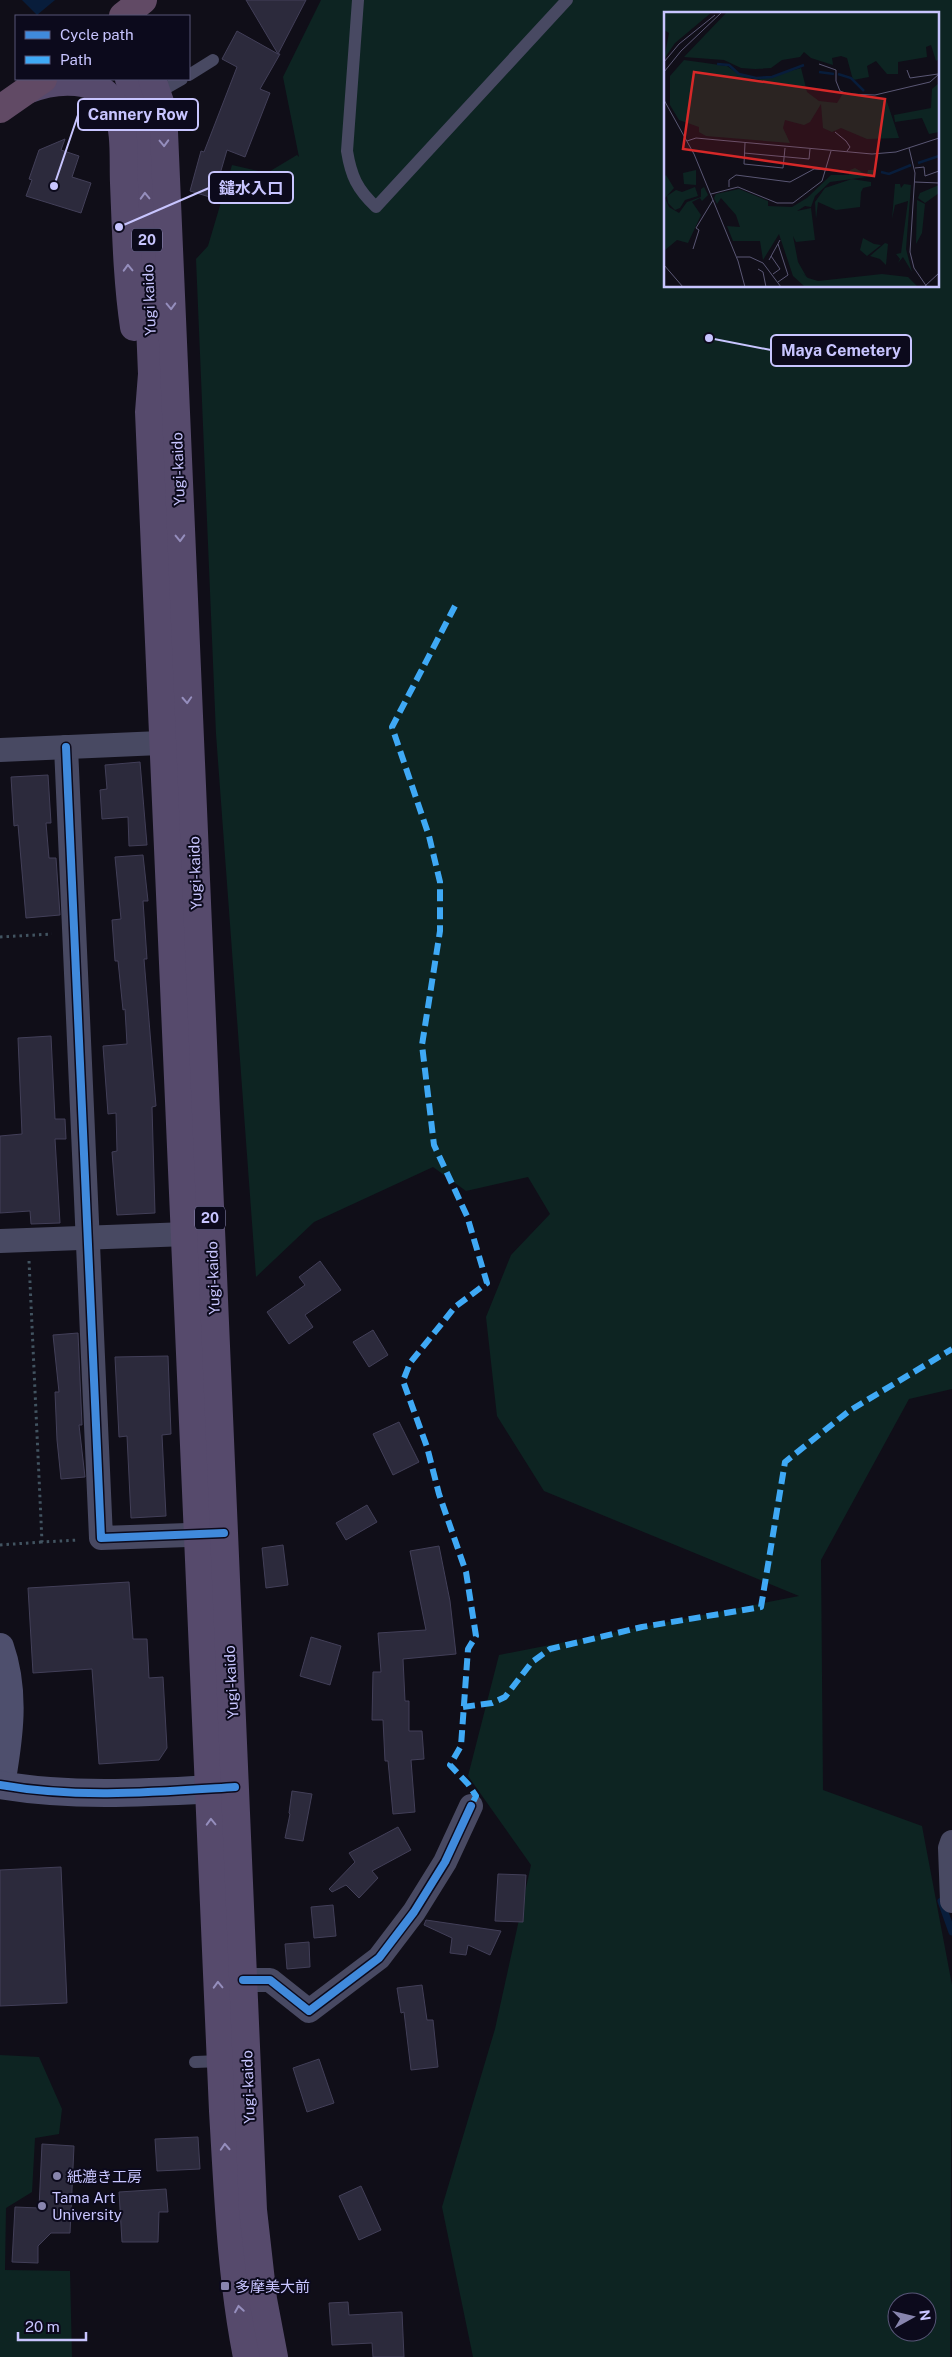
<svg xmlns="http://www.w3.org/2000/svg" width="952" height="2357" font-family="'Public Sans','Noto Sans JP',sans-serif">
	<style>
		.green { fill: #0d2422; fill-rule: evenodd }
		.water { fill: #081d3b }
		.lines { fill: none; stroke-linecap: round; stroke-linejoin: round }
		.stream { stroke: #081d3b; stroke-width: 7 }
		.building { fill: #2c2a3c; stroke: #423f58 }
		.path { stroke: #425461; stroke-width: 3; stroke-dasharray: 2.5 4; stroke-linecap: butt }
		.lane { stroke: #484962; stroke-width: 12 }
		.street { stroke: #484962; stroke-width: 24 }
		.secondary { stroke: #4e4f6d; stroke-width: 28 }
		.primary { stroke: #564a6c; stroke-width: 28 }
		.highway { stroke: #614a65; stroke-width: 28 }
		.quiet { stroke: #3fa9f5; stroke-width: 6; stroke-dasharray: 12 6; stroke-linecap: butt }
		.cycleway-casing { stroke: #0c0a1c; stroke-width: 11 }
		.cycleway { stroke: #408adc; stroke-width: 8 }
		.oneway { stroke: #958ebd }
		.poi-dot { fill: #8885ae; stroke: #0c0a1c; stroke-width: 2 }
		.labels { text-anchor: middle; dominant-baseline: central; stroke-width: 4; stroke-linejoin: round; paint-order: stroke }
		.shield { fill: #0c0a1c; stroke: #908dbb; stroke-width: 1 }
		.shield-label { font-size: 14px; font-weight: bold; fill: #c8c5ff }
		.street-label { font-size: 15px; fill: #c8c5ff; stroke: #0c0a1c }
		.poi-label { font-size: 15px; fill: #c8c5ff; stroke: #0c0a1c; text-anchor: start }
		.inset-river { fill: none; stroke: #081d3b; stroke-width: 2.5 }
		.inset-road { fill: none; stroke: #5a5774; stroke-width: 1 }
		.view { fill: #d62828; fill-opacity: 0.15; stroke: #d62828; stroke-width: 2.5 }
		.inset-edge { fill: none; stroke: #c8c5ff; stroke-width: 2.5 }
		.leader { fill: none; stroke: #c8c5ff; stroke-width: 2 }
		.callout-dot { fill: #c8c5ff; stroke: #0c0a1c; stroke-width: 2 }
		.callout { fill: #0c0a1c; stroke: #c8c5ff; stroke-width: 2 }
		.callout-label { font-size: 16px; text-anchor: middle; font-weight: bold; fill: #c8c5ff }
	</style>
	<rect width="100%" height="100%" fill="#100e18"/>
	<g class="green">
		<path d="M321,0H952V1389L909,1399L821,1560L823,1790L922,1826L952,1985L950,2357H473L442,2207L495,2029L531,1865L468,1776L499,1655L799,1596L544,1491L497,1416L486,1317L511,1255L550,1214L528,1177L466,1191L433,1167L314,1222L256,1277L216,734L196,259L208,246L232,165L267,173L297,155L299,157L283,77ZM666,14H938V286H666ZM897,2302H927V2332H897Z"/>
		<path d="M0,2055L39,2057L62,2109L59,2134L35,2138L32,2192L6,2208L5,2270L70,2271L72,2357H0Z"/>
	</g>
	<path class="water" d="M22,0H55L37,15Z"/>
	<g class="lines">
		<path class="stream" d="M941,1901L952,1932"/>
	</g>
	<g class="building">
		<path d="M246,0H306L278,54H280L260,89L270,93L245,157L227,150L213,198L190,191L201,151L204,152L237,67L222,59L237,31L278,54Z"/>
		<path d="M65,139L61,150L79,156L72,177L91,183L81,213L26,196L32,180L29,179L39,150Z"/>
		<path d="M140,762L147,845L129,846L128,817L102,819L100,790L107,789L105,765Z"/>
		<path d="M48,775L51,823H46L49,858H56L60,915L26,918L18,825L14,826L11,777Z"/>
		<path d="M143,855L148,901H143L147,959H144L156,1106L152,1107L155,1213L117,1215L112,1152L117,1151L116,1113L108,1114L103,1046L127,1044L125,1009L123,1010L118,961H115L112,920L121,919L115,857Z"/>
		<path d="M51,1036L55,1119H65L66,1139H55L60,1223L31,1224L30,1211L0,1213V1136L22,1134L18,1038Z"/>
		<path d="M320,1261L341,1290L305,1315L313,1327L289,1344L267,1312L305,1285L299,1277Z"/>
		<path d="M373,1330L388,1355L369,1367L353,1342Z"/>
		<path d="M78,1333L82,1425H79L85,1477L61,1479L57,1440L55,1392H59L53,1335Z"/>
		<path d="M168,1356L171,1434L162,1435L166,1516L131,1518L127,1436L119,1437L115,1357Z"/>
		<path d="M399,1422L419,1462L393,1475L373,1434Z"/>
		<path d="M367,1505L377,1522L346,1540L336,1523Z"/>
		<path d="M283,1545L288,1585L266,1588L262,1548Z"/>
		<path d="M439,1546L450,1601L456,1654L403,1659L405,1701H409V1731H422L424,1759L411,1760L415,1812L393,1814L388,1761H385L383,1720H372L373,1672H381L378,1633L426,1630L410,1551Z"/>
		<path d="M129,1582L133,1639H147L149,1678L163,1677L167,1748L159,1760L99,1764L92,1669L33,1673L28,1588Z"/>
		<path d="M311,1637L341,1646L330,1685L300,1676Z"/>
		<path d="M292,1791L312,1794L303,1841L285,1838L290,1814L289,1813Z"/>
		<path d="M398,1827L411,1850L372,1871L378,1878L359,1898L346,1885L332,1892L329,1889L355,1862L349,1853Z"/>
		<path d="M61,1867L67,2003L0,2006V1870Z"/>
		<path d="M498,1874L526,1875L523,1922L495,1921Z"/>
		<path d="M333,1905L336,1936L314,1938L311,1907Z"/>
		<path d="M426,1920L460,1925L501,1931L490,1955L468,1945L466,1955L450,1953L452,1938L424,1925Z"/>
		<path d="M309,1942L310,1967L287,1969L285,1944Z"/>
		<path d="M422,1985L427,2020H433L438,2067L411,2070L404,2012L401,2013L397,1988Z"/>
		<path d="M319,2059L334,2103L307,2112L293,2068Z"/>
		<path d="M198,2137L200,2169L157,2171L155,2139Z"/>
		<path d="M42,2144L74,2146L70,2233H51L38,2246V2263L12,2262L15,2207L39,2208Z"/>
		<path d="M361,2186L381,2230L359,2240L339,2196Z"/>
		<path d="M166,2189L168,2212H159L158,2242H122L119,2192Z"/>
		<path d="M348,2302L349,2315L402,2312L404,2357H373L372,2343L332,2345L329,2303Z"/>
	</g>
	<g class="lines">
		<g class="path">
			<path d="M0,937L52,934"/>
			<path d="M29,1261L42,1542L78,1540"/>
			<path d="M0,1545L42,1542"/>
		</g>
		<g class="lane">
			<path d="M358,0L347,151C351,176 357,189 376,207L567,0"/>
			<path d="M189,75L213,60"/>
			<path d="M154,95L182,79"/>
			<path d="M195,2062L221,2061"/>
		</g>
		<g class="street">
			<path d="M66,747L101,1538L217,1534"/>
			<path d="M0,750L183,742"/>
			<path d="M0,1241L187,1234"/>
			<path d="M952,1842L950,1848L952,1901"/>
			<path d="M243,1980H270L309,2011L379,1958L414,1912L445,1862L471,1806"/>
		</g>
		<g class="secondary">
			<path d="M0,1647C16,1692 9,1739 1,1785"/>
			<path d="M0,1785C77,1798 155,1792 233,1788"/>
		</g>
		<g class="primary">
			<path d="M129,79L138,101L142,126L152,374L149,412L223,2111C228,2194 231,2276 247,2357"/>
			<path d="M152,79L161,105L164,132L253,2210L263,2299L274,2357"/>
			<path d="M27,90C55,79 100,74 116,108C126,130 123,159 124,183C126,231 127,280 134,327"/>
		</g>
		<g class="highway">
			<path d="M123,16L143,0"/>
			<path d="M0,109L43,79"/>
		</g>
		<g class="quiet">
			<path d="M455,606L392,727L429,836L440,882V931L422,1045L434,1145L467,1216L487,1283L455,1307L410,1363L403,1381L427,1447L439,1494L466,1572L476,1636L468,1649L461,1746L450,1765L468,1784L476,1796L471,1806"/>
			<path d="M463,1707L492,1703L505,1697L532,1662L550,1649L642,1627L761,1607L785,1462L849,1411L952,1349"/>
		</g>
		<g class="cycleway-casing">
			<g id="cycleway">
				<path d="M66,747L101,1538L224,1533"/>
				<path d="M0,1785C78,1799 157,1792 235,1787"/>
				<path d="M243,1980H270L309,2011L379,1958L414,1912L445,1862L471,1806"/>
			</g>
		</g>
		<use href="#cycleway" class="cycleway"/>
	</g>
	<defs><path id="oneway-chevron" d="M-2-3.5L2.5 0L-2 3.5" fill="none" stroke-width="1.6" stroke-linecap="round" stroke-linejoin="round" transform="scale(1.25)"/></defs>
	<g class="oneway">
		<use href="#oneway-chevron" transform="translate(164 143) rotate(88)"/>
		<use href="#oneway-chevron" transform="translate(145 196) rotate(-92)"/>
		<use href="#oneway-chevron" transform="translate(128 268) rotate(-92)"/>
		<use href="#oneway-chevron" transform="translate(171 306) rotate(88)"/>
		<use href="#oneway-chevron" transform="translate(180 538) rotate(88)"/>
		<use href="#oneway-chevron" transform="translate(187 700) rotate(87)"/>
		<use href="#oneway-chevron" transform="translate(211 1822) rotate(-92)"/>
		<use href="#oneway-chevron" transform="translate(218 1985) rotate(-92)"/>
		<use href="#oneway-chevron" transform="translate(225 2147) rotate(-93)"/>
		<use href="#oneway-chevron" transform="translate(239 2309) rotate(-99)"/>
	</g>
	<g class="poi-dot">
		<circle cx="57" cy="2176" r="5"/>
		<circle cx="42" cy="2206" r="5"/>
		<rect x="220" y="2281" width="10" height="10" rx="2.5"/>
	</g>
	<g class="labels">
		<g class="shield">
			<rect x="132" y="228.5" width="30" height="23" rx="4"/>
			<rect x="195" y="1206.5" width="30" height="23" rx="4"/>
		</g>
		<g class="shield-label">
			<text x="147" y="240">20</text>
			<text x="210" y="1218">20</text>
		</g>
		<g class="street-label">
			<text transform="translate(149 300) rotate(-92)">Yugi kaido</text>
			<text transform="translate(178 469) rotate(-92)">Yugi-kaido</text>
			<text transform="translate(195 873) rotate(-92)">Yugi-kaido</text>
			<text transform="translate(213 1278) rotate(-92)">Yugi-kaido</text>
			<text transform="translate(231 1682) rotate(-93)">Yugi-kaido</text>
			<text transform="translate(248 2087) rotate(-92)">Yugi-kaido</text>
		</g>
		<g class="poi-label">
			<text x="67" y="2176">紙漉き工房</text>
			<text x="52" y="2197">Tama Art<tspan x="52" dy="17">University</tspan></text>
			<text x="235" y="2286">多摩美大前</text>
		</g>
	</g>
	<g transform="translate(664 12)">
		<rect width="275" height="275" fill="#100e18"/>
		<path d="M0,0H48L11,31L0,47L5,21L0,18ZM63,0H275V47L272,49L267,33L262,35L263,45L234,50V62H223L212,49L203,54L205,65L189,68L183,46L177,44L168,46L169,53L147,46L140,40L136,45L118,48L107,56L91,57L77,56L60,48L20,45ZM20,48L63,54L76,63L93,68L137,56L143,80L155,89L173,91L178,83H198L222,87L235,126L203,127L177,116L168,120L159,116L157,92L146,110L140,113L121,108L119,116L126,131L42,124L35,120V115L15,108L6,93V64ZM275,71V120L265,122L258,106L231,110L230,103L267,96L268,77ZM191,156L203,163L204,158H212L210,164L166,170L151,184L147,195L141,194L133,199L147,196L151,228L132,230L129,224L134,250L142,264L138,261L144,266L154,269L218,262L244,265L254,275L140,274L129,264L115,222L99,248L96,229H69L63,214L76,215L72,203L57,186L53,192L50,186L52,182L75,177L104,189V194L128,195L143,186L167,163H185L186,158ZM32,158V173L20,172L19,161ZM2,163L10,176L1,186L5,195L15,201L23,190L37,185V177L40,175L44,183L38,189L36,186L28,190L37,203L24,231L13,228L1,238V245L0,165ZM188,167L207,170V174L199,176L197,180L196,195L172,198L154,190L152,207L151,190L161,176ZM231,172H236L237,176L240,172L247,173L242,237L248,260L239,245L234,251L236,247L232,242L237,241L244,189L231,193L228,207ZM275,173V181L261,191L254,186L256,181ZM31,175L34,184L21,188L16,196L11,198L4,191L3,184L12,178L18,180ZM253,188L261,192L258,221L252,232ZM199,226L210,232L217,233L203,244L196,238ZM221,231L224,232L222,253L216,247L206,244Z" fill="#0d2422"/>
		<path class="inset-river" d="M53,52L65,53L75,62L92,66L108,65L140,53M155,60L170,62M174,62L187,66L200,79M254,151L275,144M217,160L225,162L247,153"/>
		<path class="inset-road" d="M0,50L15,32L51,3M155,52L172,58V69L176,79L184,82L211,83L266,70L275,62M243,58L246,66L274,62M0,60L17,39L58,0M0,88L30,142L74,249L81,275M171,120L182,129L186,135L183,139M23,129L32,126L208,142L232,140L275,126M81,131L80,152L119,156L121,136M245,136L251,161L246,240L250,256L263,275M80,141L145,147L146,137M251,156L260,155L261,164L275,159M251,170L275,171M65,175V168L72,163L126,170L150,157L164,158M47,182L74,175L113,191H129L158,169L167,139M114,232L124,263L114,270M29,237L35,218L32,216L49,188M107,244L116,257L109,262M73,245H86L99,251L117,275M105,248L116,228M0,253L19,275M94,257L99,260L102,275M261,274L275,261"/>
		<path class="view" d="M30,60L221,87L210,164L19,137Z"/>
		<rect width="275" height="275" class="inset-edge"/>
	</g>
	<path class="leader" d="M54 186L78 115M119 227L209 188M709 338L771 350"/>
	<g class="callout-dot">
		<circle cx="54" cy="186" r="5"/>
		<circle cx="119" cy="227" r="5"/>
		<circle cx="709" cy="338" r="5"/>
	</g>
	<g class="callout">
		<rect x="78" y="99" width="120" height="31" rx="5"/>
		<rect x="209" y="172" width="84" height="31" rx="5"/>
		<rect x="771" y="335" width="140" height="31" rx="5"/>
	</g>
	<g class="callout-label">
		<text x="138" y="120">Cannery Row</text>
		<text x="251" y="194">鑓水入口</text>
		<text x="841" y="356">Maya Cemetery</text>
	</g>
	<rect x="15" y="15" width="175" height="65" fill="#0c0a1c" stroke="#575577"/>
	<rect x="25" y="31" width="25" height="8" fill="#408adc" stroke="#575577"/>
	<text x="60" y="40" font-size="15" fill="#c8c5ff">Cycle path</text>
	<rect x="25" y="56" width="25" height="8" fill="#3fa9f5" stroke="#575577"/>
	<text x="60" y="65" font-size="15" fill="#c8c5ff">Path</text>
	<g transform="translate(912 2317) rotate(82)"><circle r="24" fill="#0c0a1c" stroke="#575577"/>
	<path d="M0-4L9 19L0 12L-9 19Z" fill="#8885ae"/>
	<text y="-8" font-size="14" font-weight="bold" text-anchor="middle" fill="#c8c5ff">N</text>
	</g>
	<path d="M18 2332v8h68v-8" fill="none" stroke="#c8c5ff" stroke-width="2.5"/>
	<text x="25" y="2332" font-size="15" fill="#c8c5ff" stroke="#0c0a1c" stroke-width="4" paint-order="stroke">20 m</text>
</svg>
